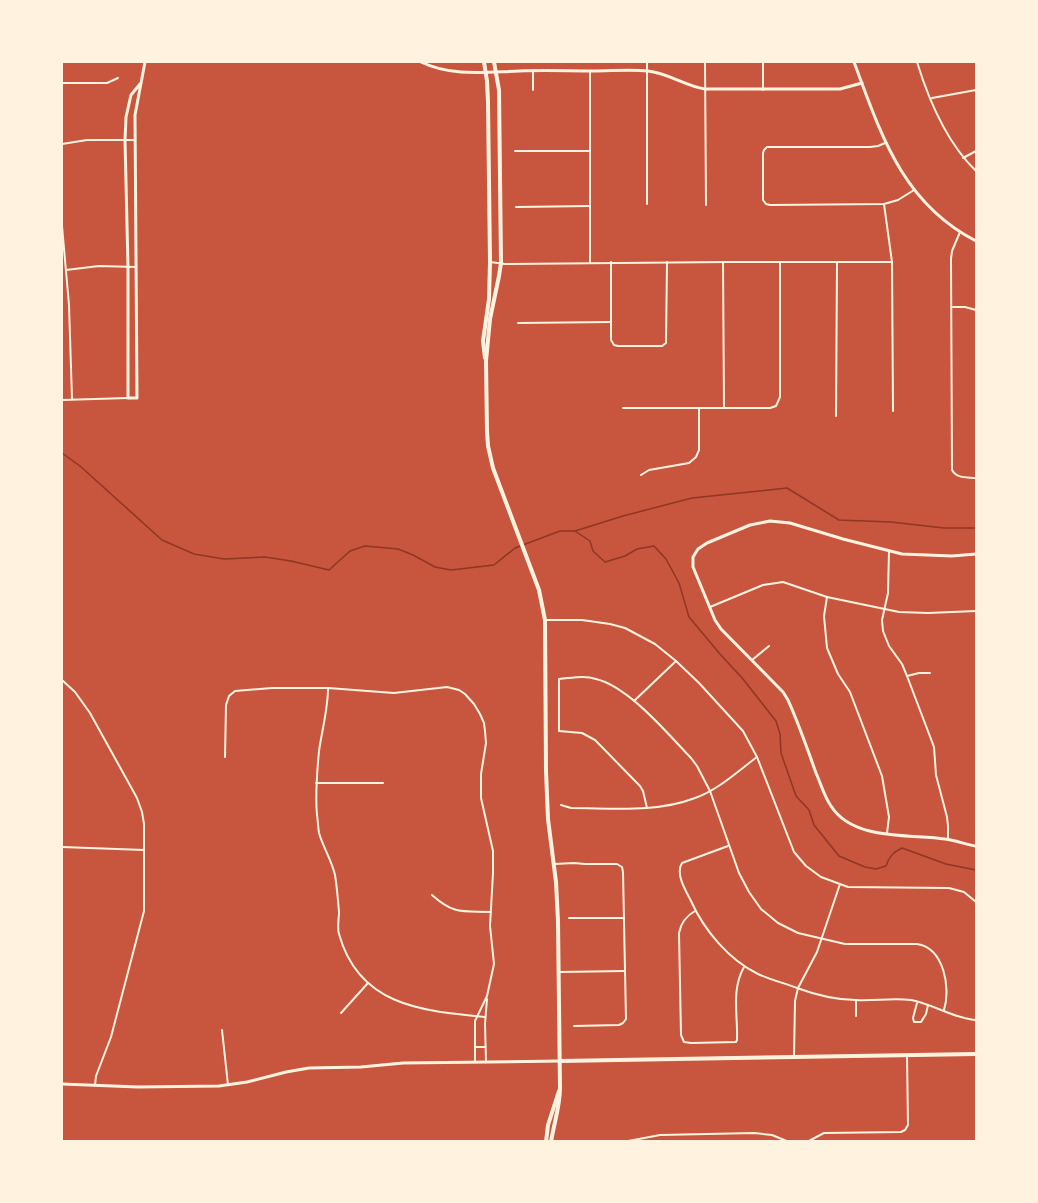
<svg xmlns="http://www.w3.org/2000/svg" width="1038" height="1203" font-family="'Fira Sans',sans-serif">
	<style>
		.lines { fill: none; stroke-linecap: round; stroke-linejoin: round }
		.stream { stroke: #8f3625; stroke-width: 1.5 }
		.minor { stroke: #fff3e0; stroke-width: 2 }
		.tertiary { stroke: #fff3e0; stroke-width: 3 }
		.secondary { stroke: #fff3e0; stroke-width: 4 }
	</style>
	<rect width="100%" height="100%" fill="#c8553d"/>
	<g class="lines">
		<g class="stream">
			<path d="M62,453L80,466L162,540L194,554L224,559L265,557L291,561L329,570L350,551L365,546L398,549L413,555L435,567L451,570L494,565L515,548L560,531H575L623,516L692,498L787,488L839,520L891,522L944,528H976"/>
			<path d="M575,531L590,541L593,551L605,562L625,556L637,549L654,546L666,559L679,583L689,617L720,654L743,679L776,721L780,734L781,753L796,796L809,810L814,825L839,856L865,867L876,869L886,866C889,857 893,852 902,848L946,864L976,870"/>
		</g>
		<g class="minor">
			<path d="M647,62V204"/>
			<path d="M705,62L706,205"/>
			<path d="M763,62V90"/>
			<path d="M917,62C929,101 946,142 976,171"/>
			<path d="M533,71V90"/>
			<path d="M590,71V263"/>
			<path d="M62,83H107L118,78"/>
			<path d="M932,98L976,90"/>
			<path d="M885,143L878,146L870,147H767L764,150L763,153V200L766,204L770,205L884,204L898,200L914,190"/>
			<path d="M62,144L87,140H134"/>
			<path d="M515,151H590"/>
			<path d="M963,158L976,151"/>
			<path d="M884,204L892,262L893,411"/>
			<path d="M516,207L590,206"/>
			<path d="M62,226L69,305L72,399"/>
			<path d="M960,232L952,251L951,259L952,470C957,479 968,477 976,478"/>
			<path d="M490,262L505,264L728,262H892"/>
			<path d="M611,262V340L614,345L618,346H662L666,343L667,262"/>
			<path d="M723,262L724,408"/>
			<path d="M66,270L99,266L136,267"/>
			<path d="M953,307H965L976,310"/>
			<path d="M518,323L611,322"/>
			<path d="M62,400L128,398"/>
			<path d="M623,408H770L776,406L780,397V262"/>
			<path d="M836,416L837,262"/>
			<path d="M641,475L649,470L689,463L696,457L699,450V408"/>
			<path d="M889,551L888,593L882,620L883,631L889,646L902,664L907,676L934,747L936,775L947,817L948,826V839"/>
			<path d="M827,597L824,616L827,648L838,674L850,692L882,776L889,817L887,833"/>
			<path d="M710,607L763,585L783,582L827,597L899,612L928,613L976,611"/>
			<path d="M545,620H582L610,624L625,628L655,644L676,661L699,683L743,731L757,757L794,852L806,866L821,877L848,887L949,888L964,892L976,902"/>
			<path d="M752,660L769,646"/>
			<path d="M907,676L919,673H930"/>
			<path d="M62,680L75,692L90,713L137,798L142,812L144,824V911L111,1037L96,1076L95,1085"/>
			<path d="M328,688C328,709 322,730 319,751C317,772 315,794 317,815C318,821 318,827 319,833C323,847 332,861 335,875C337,887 338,900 339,912C339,919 337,927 339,934C359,1006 422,1011 485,1017"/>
			<path d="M634,701L676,661"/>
			<path d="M225,757L226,705L229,696L235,691L272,688H328L394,693L447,687L459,690L465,694L474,704L480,714L484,723L485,731L486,743L481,774V798L493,851V873L490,926L494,964L487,996L475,1021V1061"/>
			<path d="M316,783H383"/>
			<path d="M561,805L571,808C612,808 656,813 695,798C718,790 738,771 757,757"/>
			<path d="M647,808L643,791L640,786L595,740L582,733L559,731V679C572,678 584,675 596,679C629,687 667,733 691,758L697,766L710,791L739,873L749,892L761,909L778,923L798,933L845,944H917C944,948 951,988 944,1010"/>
			<path d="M728,846L682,863C675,874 686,891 691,901C704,930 729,960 758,974C771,980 784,983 797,988C816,995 836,1000 856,1000C874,1001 892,998 911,1000C933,1004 955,1019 976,1020"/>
			<path d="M62,847L144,850"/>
			<path d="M554,864L574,863L585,864H617L622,867L623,872L626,1019L623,1023L619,1025L574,1026"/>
			<path d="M432,895C454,915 463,911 491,912"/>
			<path d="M695,911C686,916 681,923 679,933L681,1035L684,1042L691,1043L736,1042L737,1040C738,1015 731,990 744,967"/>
			<path d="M569,918H624"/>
			<path d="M559,972L625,971"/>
			<path d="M917,1003L913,1018L914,1022H921L926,1014L928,1005"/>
			<path d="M341,1013L368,983"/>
			<path d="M856,1016V1000"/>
			<path d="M222,1030L228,1085"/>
			<path d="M475,1047H485"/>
			<path d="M794,1056L795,1001L798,988L817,952L840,884"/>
			<path d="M486,1061L485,1024L487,999"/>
			<path d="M62,1084V1142"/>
			<path d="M623,1142L660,1135L754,1133L772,1135L789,1142"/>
			<path d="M807,1142L824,1133L901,1132L905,1130L908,1125L907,1055"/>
		</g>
		<g class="tertiary">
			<path d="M421,62C452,77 486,72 520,71C544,70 569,71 593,71C611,71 630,69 648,71C668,73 685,86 705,89H840L862,83"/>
			<path d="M854,62C881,134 902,203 976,241"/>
			<path d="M140,84L131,95L126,117L125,140L128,267V398H137L135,115L145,62"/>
			<path d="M976,554L952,556L902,554L843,539L790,523L770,521L750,525L707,543L698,549L693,557V567L715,620L721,629L783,692L788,700C799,724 807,748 816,773C821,784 824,796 831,806C853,841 910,834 945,839C956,840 966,845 976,846"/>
			<path d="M62,1084L138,1087L219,1086L247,1082L286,1072L309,1068L361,1067L403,1063L560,1061"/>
		</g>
		<g class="secondary">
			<path d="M484,62L487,81L488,102L490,262L489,299L483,341L485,358"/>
			<path d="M494,62L499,90L501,263L499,276L490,319L486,361L487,431L488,446L493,468L539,590L545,620L546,771L548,819L556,882L558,921L560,1088C560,1106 554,1123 551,1142"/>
			<path d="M560,1061L976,1054"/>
			<path d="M546,1142L548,1125L559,1091"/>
		</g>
	</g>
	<rect width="1038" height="1203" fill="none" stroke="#fff3e0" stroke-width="126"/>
</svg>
